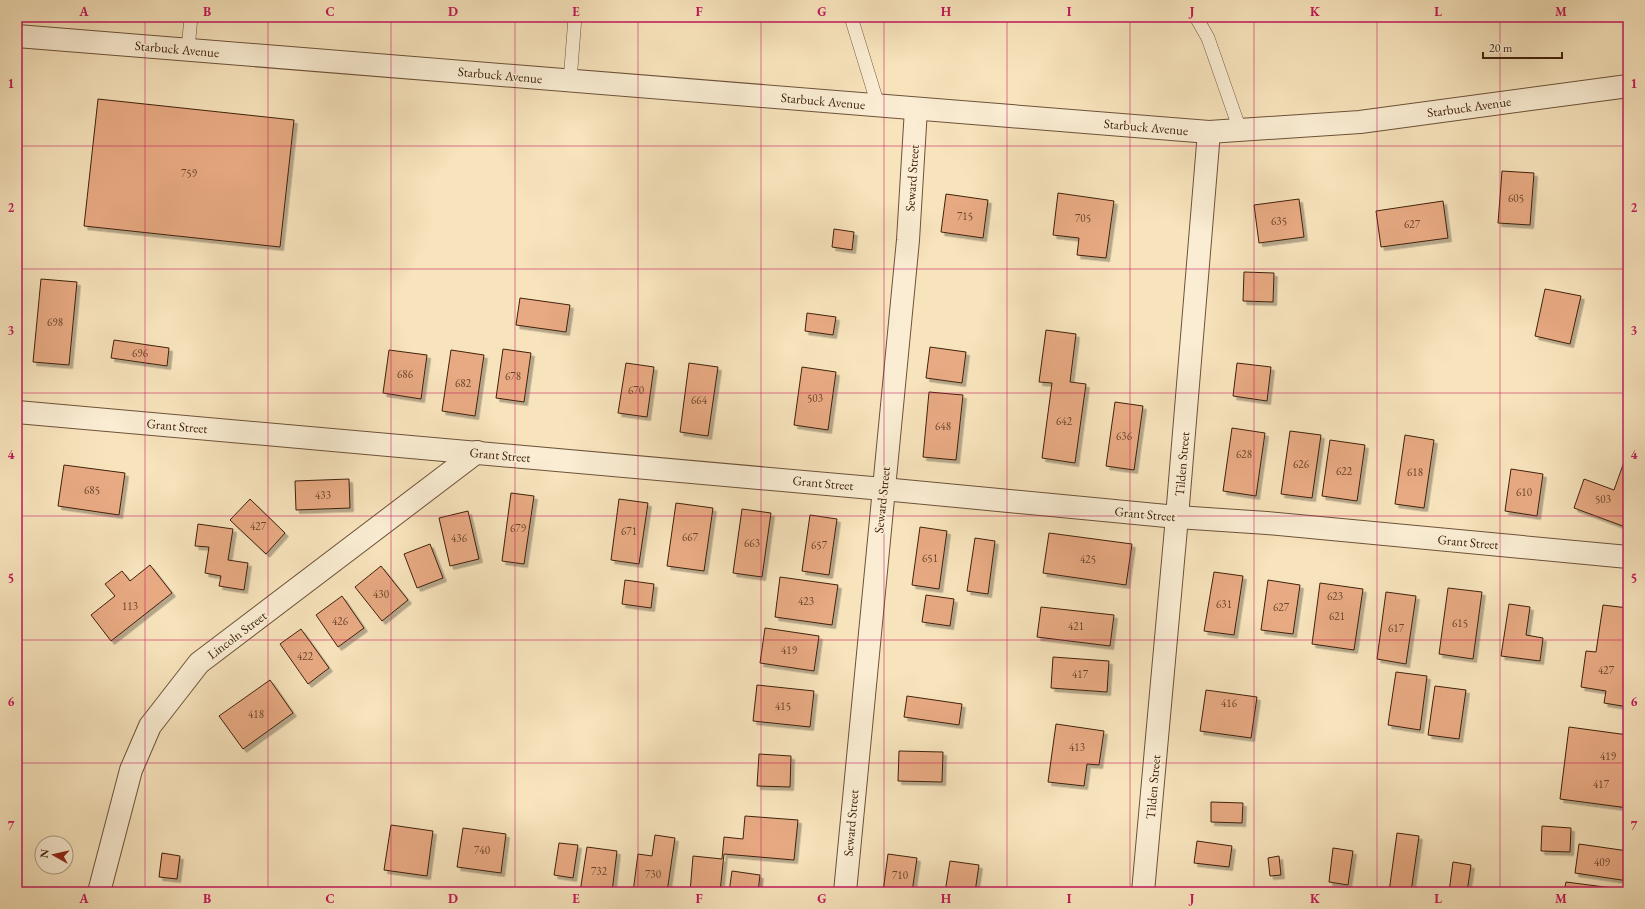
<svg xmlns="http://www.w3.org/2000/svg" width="1645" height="909" font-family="'EB Garamond',serif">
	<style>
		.building { fill: #e8aa83; stroke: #3f210c; filter: url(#shadow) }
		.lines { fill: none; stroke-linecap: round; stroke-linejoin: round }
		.service-casing { stroke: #6d5238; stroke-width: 14 }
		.minor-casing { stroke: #6d5238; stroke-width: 24 }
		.tertiary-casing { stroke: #6d5238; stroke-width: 24 }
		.service { stroke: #faedd3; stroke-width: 13 }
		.minor { stroke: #faedd3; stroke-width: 22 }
		.tertiary { stroke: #faedd3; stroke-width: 22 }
		.grid { fill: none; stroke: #c2185b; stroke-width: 1; stroke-opacity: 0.55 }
		.labels { text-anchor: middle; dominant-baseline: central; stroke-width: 3; stroke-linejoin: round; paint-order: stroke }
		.number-label { font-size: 11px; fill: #69432a }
		.street-label { font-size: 13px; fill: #3f210c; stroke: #faedd3 }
		.neatline { fill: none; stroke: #c2185b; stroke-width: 1.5 }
		.grid-label { font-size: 13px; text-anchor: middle; font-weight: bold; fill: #c2185b }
	</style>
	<defs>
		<filter id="shadow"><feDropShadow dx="3.5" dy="3.5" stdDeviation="0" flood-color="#0004"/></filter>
	</defs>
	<rect width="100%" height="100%" fill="#f7e3bc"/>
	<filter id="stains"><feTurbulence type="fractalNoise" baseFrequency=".005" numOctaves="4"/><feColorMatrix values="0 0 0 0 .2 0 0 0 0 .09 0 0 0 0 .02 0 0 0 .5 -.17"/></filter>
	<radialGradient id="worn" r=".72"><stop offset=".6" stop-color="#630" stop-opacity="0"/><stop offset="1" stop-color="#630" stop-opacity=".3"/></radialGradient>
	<g class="building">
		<path d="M98,99L294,120L280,247L84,226Z"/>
		<path d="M1502,171L1534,173L1530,225L1498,223Z"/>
		<path d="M1058,193L1114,201L1106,258L1077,255L1079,238L1053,235Z"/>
		<path d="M946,194L988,200L983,238L941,232Z"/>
		<path d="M1299,199L1304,237L1259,243L1254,205Z"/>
		<path d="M1443,201L1448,238L1381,247L1376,211Z"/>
		<path d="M834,229L854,232L852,250L832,247Z"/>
		<path d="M1244,272L1274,273L1273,302L1243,301Z"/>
		<path d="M41,279L77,282L69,365L33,362Z"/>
		<path d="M1545,289L1581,296L1570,344L1535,336Z"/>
		<path d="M520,298L570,305L566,332L516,325Z"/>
		<path d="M807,313L836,317L833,335L805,331Z"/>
		<path d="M1046,330L1076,334L1070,382L1086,384L1075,463L1042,458L1052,383L1039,382Z"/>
		<path d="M114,340L169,348L167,366L111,358Z"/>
		<path d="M930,347L966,352L962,383L926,378Z"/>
		<path d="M503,349L531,353L524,402L496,398Z"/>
		<path d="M389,350L427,355L421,399L383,393Z"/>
		<path d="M451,350L484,355L475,416L442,411Z"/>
		<path d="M626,363L654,367L647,417L618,413Z"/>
		<path d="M689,363L718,367L708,436L680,432Z"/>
		<path d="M1237,363L1271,367L1267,401L1233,396Z"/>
		<path d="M802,367L836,372L828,430L794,425Z"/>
		<path d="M929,392L963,395L956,460L923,457Z"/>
		<path d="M1115,402L1143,406L1134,470L1106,466Z"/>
		<path d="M1232,428L1265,433L1256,496L1223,491Z"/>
		<path d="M1290,431L1321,435L1312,498L1281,494Z"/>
		<path d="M1405,435L1434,440L1424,508L1395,504Z"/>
		<path d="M1330,440L1365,445L1357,501L1322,496Z"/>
		<path d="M1624,462L1628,463V528L1574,508L1584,479L1614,490Z"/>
		<path d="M64,465L125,473L119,515L58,506Z"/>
		<path d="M1511,469L1543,474L1537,516L1505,511Z"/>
		<path d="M349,479L350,508L296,510L295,481Z"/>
		<path d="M511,493L534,496L524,564L502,561Z"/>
		<path d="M250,499L285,533L266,554L230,520Z"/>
		<path d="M619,499L648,503L639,564L611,560Z"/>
		<path d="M676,503L713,508L704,571L667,566Z"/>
		<path d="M742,509L771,513L762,577L733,573Z"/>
		<path d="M468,511L479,559L450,566L439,518Z"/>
		<path d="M810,515L837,519L829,575L802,571Z"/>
		<path d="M198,524L233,529L228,560L248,563L244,590L219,586L221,576L205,573L209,547L195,546Z"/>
		<path d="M920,527L947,531L939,589L912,585Z"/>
		<path d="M1049,533L1132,544L1126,585L1043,573Z"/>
		<path d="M975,538L995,541L988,594L967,591Z"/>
		<path d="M430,544L443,578L417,588L404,554Z"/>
		<path d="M150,565L172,593L111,641L91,615L115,596L105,584L122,571L130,581Z"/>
		<path d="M381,566L408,600L382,621L355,587Z"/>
		<path d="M1214,572L1243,576L1234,635L1204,631Z"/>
		<path d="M780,577L838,585L832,625L775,617Z"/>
		<path d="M625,580L654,584L651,608L622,604Z"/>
		<path d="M1268,580L1300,585L1293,634L1261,630Z"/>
		<path d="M1320,583L1363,589L1354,650L1312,644Z"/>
		<path d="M1448,588L1482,592L1473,659L1439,654Z"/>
		<path d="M1386,592L1416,596L1406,664L1377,659Z"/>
		<path d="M926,595L954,599L950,626L922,622Z"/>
		<path d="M342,596L364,628L338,647L316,615Z"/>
		<path d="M1509,604L1530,607L1526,635L1543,638L1540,661L1501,656Z"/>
		<path d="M1603,605L1628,608V707L1604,703L1606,691L1581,687L1586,651L1596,652Z"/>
		<path d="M1041,607L1114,615L1110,646L1037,637Z"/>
		<path d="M765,628L819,636L814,671L760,663Z"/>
		<path d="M301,629L329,668L308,684L280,644Z"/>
		<path d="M1053,657L1109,661L1107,692L1051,688Z"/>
		<path d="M1396,672L1427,676L1420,730L1388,725Z"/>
		<path d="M270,680L293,713L243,749L219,716Z"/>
		<path d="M757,685L814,691L810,727L753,721Z"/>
		<path d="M1435,686L1466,690L1459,739L1428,735Z"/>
		<path d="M1206,690L1257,697L1251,738L1200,731Z"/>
		<path d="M907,696L962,704L959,725L904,717Z"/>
		<path d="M1056,724L1104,731L1099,765L1087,764L1084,786L1048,782Z"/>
		<path d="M1569,727L1628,735V808L1560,799Z"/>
		<path d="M899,751L943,752L942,782L898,781Z"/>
		<path d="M759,754L791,756L790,787L757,786Z"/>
		<path d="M1211,802L1243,803L1242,823L1211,822Z"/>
		<path d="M745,816L798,820L794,860L724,854L720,892H690L693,856L722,859L724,837L743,839Z"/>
		<path d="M391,825L433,831L427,876L384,870Z"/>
		<path d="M1542,826L1571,828L1570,852L1541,851Z"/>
		<path d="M463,828L506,834L501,873L457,867Z"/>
		<path d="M1397,833L1419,836L1411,892H1389Z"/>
		<path d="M655,835L675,838L667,892H633L638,854L652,856Z"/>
		<path d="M1197,841L1232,846L1229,867L1194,863Z"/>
		<path d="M559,843L578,845L573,878L554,875Z"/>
		<path d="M1579,844L1628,851V881L1575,873Z"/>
		<path d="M587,847L617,851L612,892H580Z"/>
		<path d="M1333,848L1353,851L1348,885L1329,882Z"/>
		<path d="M162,853L180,856L177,879L159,877Z"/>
		<path d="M888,854L917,858L912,892H883Z"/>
		<path d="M1279,856L1281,875L1270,876L1268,858Z"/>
		<path d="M950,861L979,865L975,892H945Z"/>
		<path d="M1453,862L1471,865L1467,892H1449Z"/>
		<path d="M732,871L760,875L758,892H729Z"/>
		<path d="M1566,882L1628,890V892H1564Z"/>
	</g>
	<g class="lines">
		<g class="service-casing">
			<g id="service">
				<path d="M851,17L878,105"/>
				<path d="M1196,17L1208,38L1240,130"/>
				<path d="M188,49L191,17"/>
				<path d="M570,81L575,17"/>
			</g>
		</g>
		<g class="minor-casing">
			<g id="minor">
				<path d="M17,412L883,489L1177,517L1267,523L1628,557"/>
				<path d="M99,892L131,770L150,726L199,663L477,452"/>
				<path d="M845,892L908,240L916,109"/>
				<path d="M1143,892L1177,517L1209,132"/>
			</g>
		</g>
		<g class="tertiary-casing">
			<path id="tertiary" d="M17,36L1209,132L1360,122L1628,86"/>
		</g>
		<use href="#service" class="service"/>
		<use href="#minor" class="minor"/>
		<use href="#tertiary" class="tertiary"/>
	</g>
	<path class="grid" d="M145,17V892M268,17V892M391,17V892M515,17V892M638,17V892M761,17V892M884,17V892M1007,17V892M1130,17V892M1254,17V892M1377,17V892M1500,17V892M17,146H1628M17,269H1628M17,393H1628M17,516H1628M17,640H1628M17,763H1628"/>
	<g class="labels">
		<g class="number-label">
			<text x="189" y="173">759</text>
			<text x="1516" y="198">605</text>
			<text x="965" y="216">715</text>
			<text x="1083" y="218">705</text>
			<text x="1279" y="221">635</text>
			<text x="1412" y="224">627</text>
			<text x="55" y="322">698</text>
			<text x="140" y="353">696</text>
			<text x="405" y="374">686</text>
			<text x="513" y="376">678</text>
			<text x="463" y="383">682</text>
			<text x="636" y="390">670</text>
			<text x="815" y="398">503</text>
			<text x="699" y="400">664</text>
			<text x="1064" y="421">642</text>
			<text x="943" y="426">648</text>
			<text x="1124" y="436">636</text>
			<text x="1244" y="454">628</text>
			<text x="1301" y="464">626</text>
			<text x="1344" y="471">622</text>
			<text x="1415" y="472">618</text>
			<text x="92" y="490">685</text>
			<text x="1524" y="492">610</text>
			<text x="323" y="495">433</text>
			<text x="1603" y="499">503</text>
			<text x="258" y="526">427</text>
			<text x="518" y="528">679</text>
			<text x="629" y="531">671</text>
			<text x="690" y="537">667</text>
			<text x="459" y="538">436</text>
			<text x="752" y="543">663</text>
			<text x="819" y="545">657</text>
			<text x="930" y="558">651</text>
			<text x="1088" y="559">425</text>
			<text x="381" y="594">430</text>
			<text x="1335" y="596">623</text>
			<text x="806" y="601">423</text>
			<text x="1224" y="604">631</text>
			<text x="130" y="606">113</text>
			<text x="1281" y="607">627</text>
			<text x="1337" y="616">621</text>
			<text x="340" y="621">426</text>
			<text x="1460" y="623">615</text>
			<text x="1076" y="626">421</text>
			<text x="1396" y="628">617</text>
			<text x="789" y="650">419</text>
			<text x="305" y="656">422</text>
			<text x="1606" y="670">427</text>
			<text x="1080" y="674">417</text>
			<text x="1229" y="703">416</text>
			<text x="783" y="706">415</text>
			<text x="256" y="714">418</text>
			<text x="1077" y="747">413</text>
			<text x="1608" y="756">419</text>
			<text x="1601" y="784">417</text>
			<text x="482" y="850">740</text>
			<text x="1602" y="862">409</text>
			<text x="599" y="871">732</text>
			<text x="653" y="874">730</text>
			<text x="900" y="875">710</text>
		</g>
		<g class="street-label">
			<text transform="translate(177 49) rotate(5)">Starbuck Avenue</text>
			<text transform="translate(500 75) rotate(5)">Starbuck Avenue</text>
			<text transform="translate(823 101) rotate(5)">Starbuck Avenue</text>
			<text transform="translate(1469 107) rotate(-8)">Starbuck Avenue</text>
			<text transform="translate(1146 127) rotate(5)">Starbuck Avenue</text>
			<text transform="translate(912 178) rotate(-86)">Seward Street</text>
			<text transform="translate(177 426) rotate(5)">Grant Street</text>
			<text transform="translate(500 455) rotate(5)">Grant Street</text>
			<text transform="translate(1182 464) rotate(-85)">Tilden Street</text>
			<text transform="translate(823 483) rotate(5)">Grant Street</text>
			<text transform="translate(882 500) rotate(-84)">Seward Street</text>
			<text transform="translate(1145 514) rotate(5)">Grant Street</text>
			<text transform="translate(1468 542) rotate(5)">Grant Street</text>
			<text transform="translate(237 635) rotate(-37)">Lincoln Street</text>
			<text transform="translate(1153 787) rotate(-85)">Tilden Street</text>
			<text transform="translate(851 823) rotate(-85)">Seward Street</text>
		</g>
	</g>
	<rect width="1645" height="909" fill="none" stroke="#f7e3bc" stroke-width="44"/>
	<g transform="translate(54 855) rotate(278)"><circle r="19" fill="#faedd3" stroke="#af9b83"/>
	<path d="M0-3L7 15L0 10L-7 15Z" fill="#8f2418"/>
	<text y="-6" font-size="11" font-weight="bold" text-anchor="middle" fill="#3f210c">N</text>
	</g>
	<path d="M1483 52v6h79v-6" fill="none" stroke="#3f210c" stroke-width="2"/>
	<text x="1489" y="52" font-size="12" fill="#3f210c" stroke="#faedd3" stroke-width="3" paint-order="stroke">20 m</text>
	<rect x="22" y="22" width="1601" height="865" class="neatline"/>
	<g class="grid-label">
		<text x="84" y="16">A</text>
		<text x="207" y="16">B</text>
		<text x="330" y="16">C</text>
		<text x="453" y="16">D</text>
		<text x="576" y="16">E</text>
		<text x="699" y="16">F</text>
		<text x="822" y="16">G</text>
		<text x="946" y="16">H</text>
		<text x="1069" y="16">I</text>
		<text x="1192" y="16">J</text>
		<text x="1315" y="16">K</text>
		<text x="1438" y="16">L</text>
		<text x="1561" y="16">M</text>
		<text x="11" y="88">1</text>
		<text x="1634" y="88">1</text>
		<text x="11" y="212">2</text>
		<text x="1634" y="212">2</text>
		<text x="11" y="335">3</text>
		<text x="1634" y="335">3</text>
		<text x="11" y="459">4</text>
		<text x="1634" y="459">4</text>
		<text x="11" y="583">5</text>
		<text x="1634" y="583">5</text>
		<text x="11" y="706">6</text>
		<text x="1634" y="706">6</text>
		<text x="11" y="830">7</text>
		<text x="1634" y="830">7</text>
		<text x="84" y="903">A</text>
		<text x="207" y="903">B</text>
		<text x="330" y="903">C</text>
		<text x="453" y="903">D</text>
		<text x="576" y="903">E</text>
		<text x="699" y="903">F</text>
		<text x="822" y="903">G</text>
		<text x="946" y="903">H</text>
		<text x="1069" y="903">I</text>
		<text x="1192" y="903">J</text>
		<text x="1315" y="903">K</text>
		<text x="1438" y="903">L</text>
		<text x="1561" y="903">M</text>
	</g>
	<rect width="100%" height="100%" filter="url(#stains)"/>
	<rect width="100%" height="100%" fill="url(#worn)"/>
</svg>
